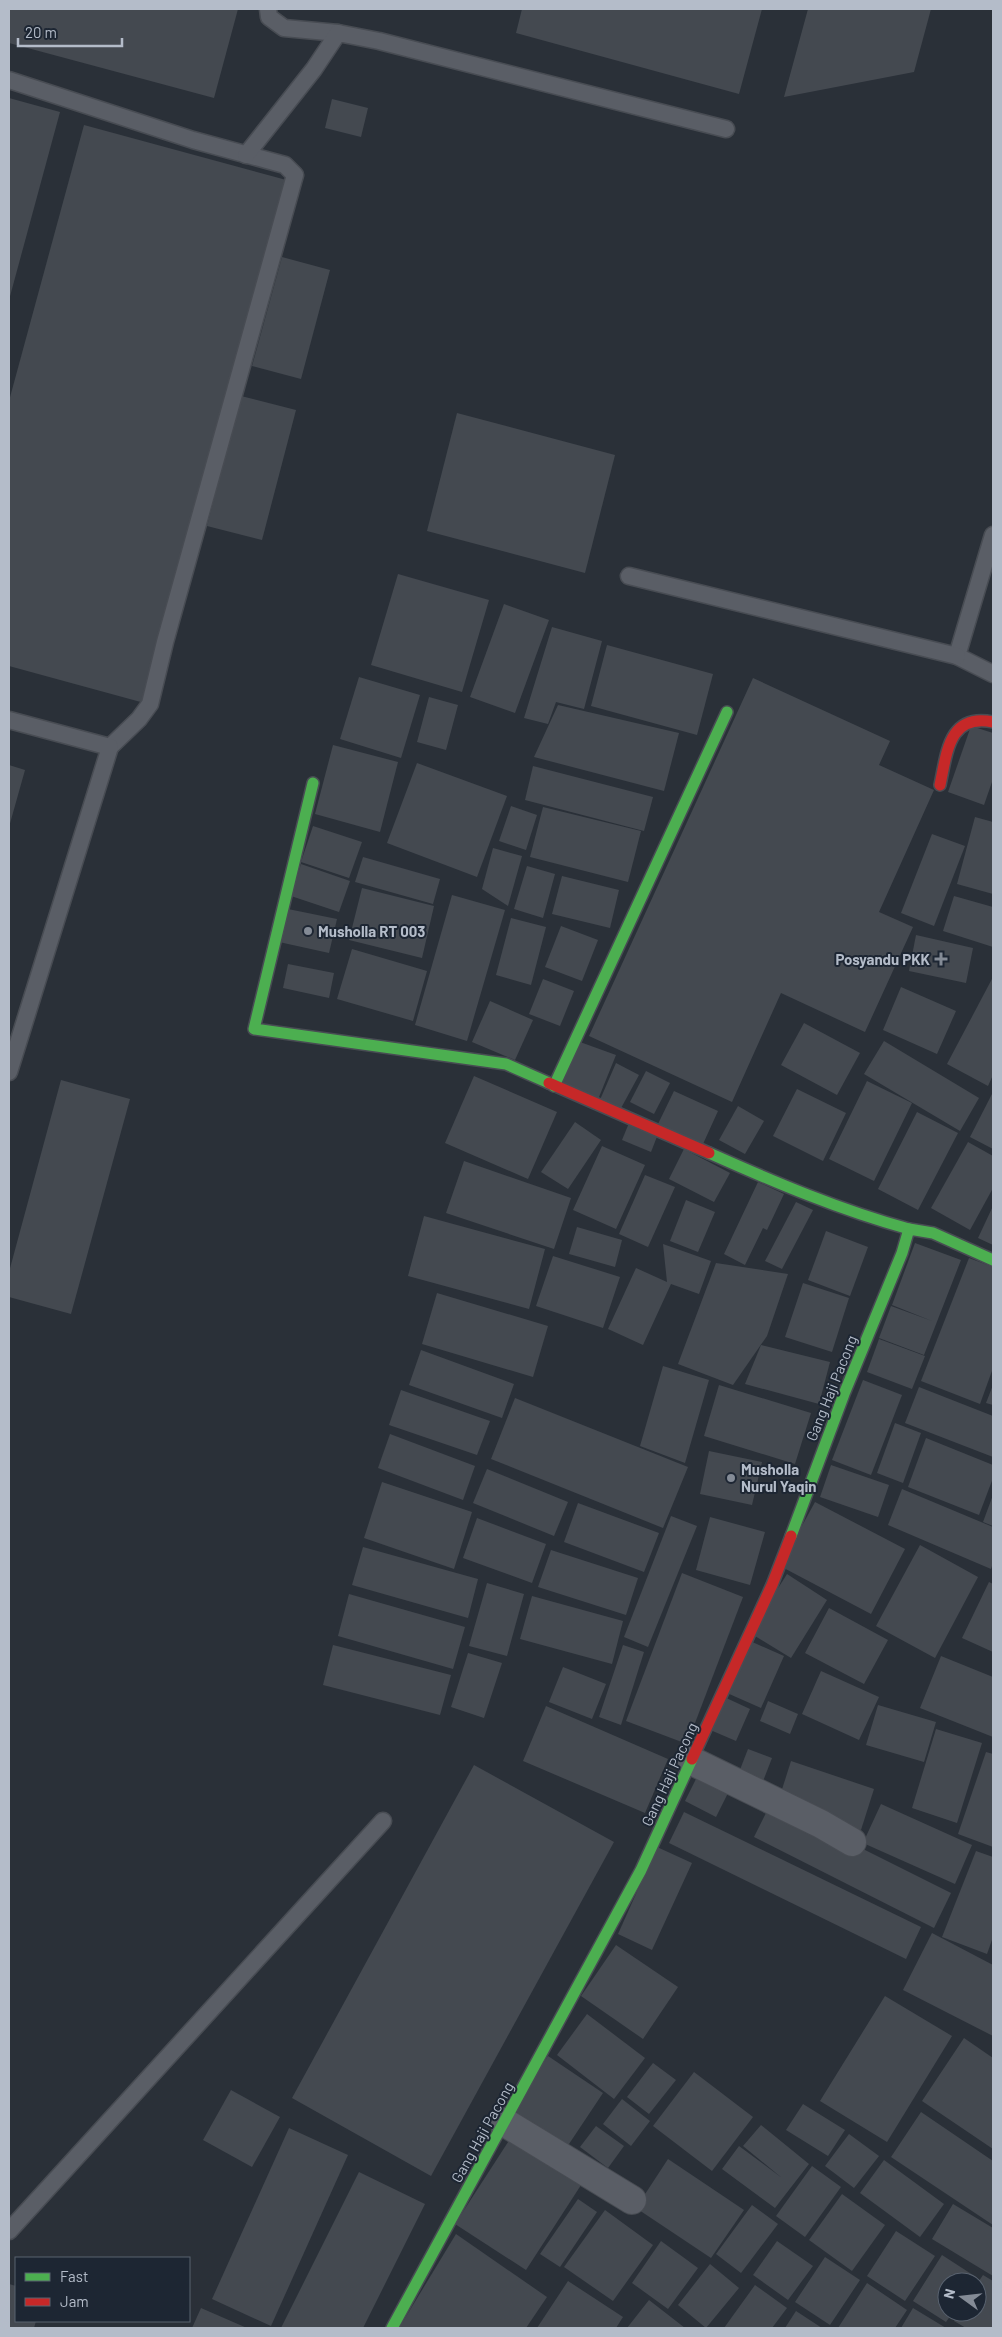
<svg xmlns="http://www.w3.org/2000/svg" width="1002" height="2337" font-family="Barlow,sans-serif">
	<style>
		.building { fill: #444950 }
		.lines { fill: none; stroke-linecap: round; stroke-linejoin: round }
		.lane-casing { stroke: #484c53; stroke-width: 19 }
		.street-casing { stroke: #484c53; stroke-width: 30 }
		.fast-casing { stroke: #484c53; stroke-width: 14 }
		.jam-casing { stroke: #484c53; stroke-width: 14 }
		.lane { stroke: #5a5e66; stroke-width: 16 }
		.street { stroke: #5a5e66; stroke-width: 28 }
		.fast { stroke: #4caf50; stroke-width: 11 }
		.jam { stroke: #c62828; stroke-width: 11 }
		.poi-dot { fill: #848b96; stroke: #1d2633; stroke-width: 2 }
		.labels { text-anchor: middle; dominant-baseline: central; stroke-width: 4; stroke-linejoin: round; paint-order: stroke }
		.poi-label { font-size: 15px; font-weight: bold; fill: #b4bcc9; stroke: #1d2633; text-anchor: start }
		.street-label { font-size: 15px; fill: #b4bcc9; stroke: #1d2633 }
	</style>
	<rect width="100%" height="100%" fill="#2a3038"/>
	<g class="building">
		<path d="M9,9H238L214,98L9,43Z"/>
		<path d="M522,9H762L739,94L516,33Z"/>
		<path d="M808,9H931L914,72L784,97Z"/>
		<path d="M9,98L60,112L9,300Z"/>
		<path d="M332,99L368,108L361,137L325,128Z"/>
		<path d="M84,125L290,181L148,704L9,666V401Z"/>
		<path d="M282,257L330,270L301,379L252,366Z"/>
		<path d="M241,396L296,410L262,540L207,526Z"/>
		<path d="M457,413L615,455L585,573L427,531Z"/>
		<path d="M398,574L489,600L462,692L371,665Z"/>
		<path d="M504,604L549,620L515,713L470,697Z"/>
		<path d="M552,627L602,641L584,709L556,702L548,724L524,718Z"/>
		<path d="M607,645L713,674L697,735L591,706Z"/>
		<path d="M359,677L420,695L401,758L340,739Z"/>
		<path d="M753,678L890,741L879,765L934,790L879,912L913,927L865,1032L781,993L732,1102L589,1036Z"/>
		<path d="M429,697L458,705L446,750L417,742Z"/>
		<path d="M558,705L679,733L664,791L534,757Z"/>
		<path d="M971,726L993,733V779L984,805L948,792Z"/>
		<path d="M333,745L398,762L380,832L315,814Z"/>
		<path d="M417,763L507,796L477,877L387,843Z"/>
		<path d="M9,765L25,770L9,827Z"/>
		<path d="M533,766L653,797L644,831L525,800Z"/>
		<path d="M511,806L537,815L526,850L499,841Z"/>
		<path d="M543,807L641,831L628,882L530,857Z"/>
		<path d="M975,817L993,822V894L957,884Z"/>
		<path d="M313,826L362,842L349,878L301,862Z"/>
		<path d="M932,834L965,846L934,926L901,913Z"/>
		<path d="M493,848L522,856L508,906L482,889Z"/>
		<path d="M363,857L440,879L433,904L355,882Z"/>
		<path d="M301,864L350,881L339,912L291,896Z"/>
		<path d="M527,866L555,874L543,918L514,909Z"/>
		<path d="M562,876L619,890L610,928L552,914Z"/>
		<path d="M362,888L434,906L422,958L349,940Z"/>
		<path d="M452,895L505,910L467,1041L415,1025Z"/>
		<path d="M954,896L993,907V947L943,931Z"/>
		<path d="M288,909L337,919L329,953L279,942Z"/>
		<path d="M511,918L546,927L531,985L496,975Z"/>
		<path d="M561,926L598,940L582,981L545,967Z"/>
		<path d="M916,935L973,948L966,983L909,971Z"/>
		<path d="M352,949L427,971L413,1021L337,999Z"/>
		<path d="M288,964L334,973L329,998L283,988Z"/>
		<path d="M993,977V1075L988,1086L947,1064Z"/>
		<path d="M543,979L574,991L560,1026L529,1014Z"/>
		<path d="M901,987L956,1011L937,1054L883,1030Z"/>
		<path d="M490,1001L533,1020L515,1060L472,1042Z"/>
		<path d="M804,1023L860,1053L837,1095L781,1065Z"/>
		<path d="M884,1041L979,1098L960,1131L864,1074Z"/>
		<path d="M580,1042L616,1055L597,1102L560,1085Z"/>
		<path d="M616,1063L639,1075L620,1110L599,1102Z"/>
		<path d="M646,1071L670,1083L654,1114L630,1102Z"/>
		<path d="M474,1076L557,1112L528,1179L445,1143Z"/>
		<path d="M61,1080L130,1099L71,1314L9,1297V1272Z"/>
		<path d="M867,1081L912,1103L874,1181L829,1159Z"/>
		<path d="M797,1089L846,1113L823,1161L773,1136Z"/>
		<path d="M674,1091L718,1111L703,1144L658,1124Z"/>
		<path d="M993,1092V1149L970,1137Z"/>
		<path d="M738,1106L764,1121L745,1154L719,1140Z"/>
		<path d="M917,1112L958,1133L918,1210L878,1189Z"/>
		<path d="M575,1122L601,1140L568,1189L541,1172Z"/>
		<path d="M629,1123L658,1134L651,1152L622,1140Z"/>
		<path d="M968,1142L993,1156V1188L970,1230L931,1208Z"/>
		<path d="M602,1146L645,1165L616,1229L573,1210Z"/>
		<path d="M684,1149L730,1173L714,1202L669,1179Z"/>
		<path d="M464,1161L571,1198L554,1249L446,1213Z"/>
		<path d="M645,1175L675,1187L648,1247L619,1234Z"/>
		<path d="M758,1182L784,1194L767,1230L763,1228L745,1265L724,1254Z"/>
		<path d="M686,1200L715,1212L698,1252L670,1241Z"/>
		<path d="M796,1202L813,1210L782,1269L765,1261Z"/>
		<path d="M993,1206V1245L978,1238Z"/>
		<path d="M424,1216L545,1249L529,1309L408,1276Z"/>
		<path d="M577,1227L622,1240L615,1267L569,1254Z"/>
		<path d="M826,1231L868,1247L850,1296L808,1280Z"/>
		<path d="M915,1243L961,1260L924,1355L879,1338L891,1306L932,1321L892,1305Z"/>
		<path d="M663,1244L711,1261L699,1294L671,1284L643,1345L608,1329L636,1268L667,1282Z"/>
		<path d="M553,1256L620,1277L603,1328L536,1306Z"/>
		<path d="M969,1258L993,1267V1368L980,1404L921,1381Z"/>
		<path d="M716,1263L788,1274L767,1336L733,1385L678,1364Z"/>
		<path d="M803,1283L849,1298L832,1352L785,1337Z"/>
		<path d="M437,1293L548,1326L533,1377L422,1344Z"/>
		<path d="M879,1339L925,1356L912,1389L867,1372Z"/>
		<path d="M761,1345L830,1362L819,1404L745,1384Z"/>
		<path d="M421,1350L514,1384L502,1418L409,1385Z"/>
		<path d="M663,1366L709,1380L685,1463L640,1446Z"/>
		<path d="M863,1380L902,1395L871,1475L832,1460Z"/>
		<path d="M719,1385L811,1413L795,1464L704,1436Z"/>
		<path d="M993,1385V1405L986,1403Z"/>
		<path d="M919,1387L993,1416V1457L905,1423Z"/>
		<path d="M401,1390L490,1421L477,1455L389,1425Z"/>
		<path d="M515,1398L688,1467L663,1528L491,1459Z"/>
		<path d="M895,1423L921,1433L903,1483L877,1473Z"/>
		<path d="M390,1434L475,1466L463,1500L378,1468Z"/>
		<path d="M926,1438L993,1465V1478L979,1515L908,1487Z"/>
		<path d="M709,1451L762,1462L752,1505L700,1494Z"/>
		<path d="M831,1465L889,1485L878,1517L820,1497Z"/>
		<path d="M487,1469L568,1502L554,1536L473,1503Z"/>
		<path d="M382,1482L472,1512L454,1569L364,1538Z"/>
		<path d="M902,1489L993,1527V1563L991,1569L888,1525Z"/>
		<path d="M993,1495V1526L983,1522Z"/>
		<path d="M815,1502L905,1549L871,1614L780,1566Z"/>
		<path d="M578,1503L659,1533L644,1572L564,1542Z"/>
		<path d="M671,1516L697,1526L648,1647L624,1637Z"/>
		<path d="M710,1517L765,1532L750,1585L696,1570Z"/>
		<path d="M477,1518L546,1544L532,1583L463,1558Z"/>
		<path d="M920,1545L978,1577L935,1658L876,1626Z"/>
		<path d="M363,1547L478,1579L468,1618L352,1585Z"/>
		<path d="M551,1550L638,1578L626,1615L538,1587Z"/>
		<path d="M682,1573L743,1597L687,1744L626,1721Z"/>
		<path d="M787,1574L827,1600L791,1658L750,1633Z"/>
		<path d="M989,1582L993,1584V1652L962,1638Z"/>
		<path d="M487,1583L524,1594L507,1656L469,1646Z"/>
		<path d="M349,1594L465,1627L453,1669L338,1636Z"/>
		<path d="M532,1596L623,1621L612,1664L520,1639Z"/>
		<path d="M829,1608L888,1640L864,1684L805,1653Z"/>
		<path d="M750,1641L784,1656L761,1708L727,1693Z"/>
		<path d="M333,1645L451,1675L440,1715L323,1685Z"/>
		<path d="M623,1645L644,1652L621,1725L599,1717Z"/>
		<path d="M468,1653L502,1663L484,1718L451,1707Z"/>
		<path d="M941,1656L993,1677V1737L920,1708Z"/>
		<path d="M563,1667L606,1684L592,1719L549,1702Z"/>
		<path d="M821,1671L879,1697L859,1740L802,1714Z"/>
		<path d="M722,1696L750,1709L736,1741L708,1729Z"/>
		<path d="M768,1701L798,1714L790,1734L760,1721Z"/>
		<path d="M878,1705L936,1722L924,1762L866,1745Z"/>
		<path d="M546,1706L668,1759L645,1813L523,1761Z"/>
		<path d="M936,1729L982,1743L957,1823L912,1808Z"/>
		<path d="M748,1749L772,1758L760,1789L736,1780Z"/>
		<path d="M986,1752L993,1754V1847L958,1834Z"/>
		<path d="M791,1761L874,1789L861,1830L778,1802Z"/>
		<path d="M474,1765L614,1842L431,2176L292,2098Z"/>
		<path d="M702,1767L733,1783L716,1817L685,1801Z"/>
		<path d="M771,1803L951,1893L934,1928L754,1837Z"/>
		<path d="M881,1804L972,1845L955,1884L863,1843Z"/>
		<path d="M684,1812L921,1927L906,1959L669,1843Z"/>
		<path d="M657,1847L692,1863L652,1950L618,1934Z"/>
		<path d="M976,1851L993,1857V1937L987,1954L942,1937Z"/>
		<path d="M932,1933L993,1965V2036L903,1990Z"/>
		<path d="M616,1945L678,1987L643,2039L581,1996Z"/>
		<path d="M885,1996L952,2036L887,2142L820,2101Z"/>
		<path d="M587,2014L645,2058L614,2099L557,2055Z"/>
		<path d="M964,2038L993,2058V2149L922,2101Z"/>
		<path d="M548,2056L603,2093L565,2150L510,2113Z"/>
		<path d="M653,2063L676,2080L649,2114L627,2097Z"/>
		<path d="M694,2072L753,2117L712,2171L653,2126Z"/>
		<path d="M231,2090L280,2117L252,2167L203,2140Z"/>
		<path d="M622,2099L650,2121L631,2146L603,2124Z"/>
		<path d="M803,2104L845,2130L828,2156L786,2130Z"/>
		<path d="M921,2112L993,2161V2225L891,2157Z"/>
		<path d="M761,2125L809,2164L775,2208L722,2169L739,2146L782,2178L743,2146Z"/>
		<path d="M596,2126L624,2146L608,2168L580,2147Z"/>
		<path d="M289,2128L348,2155L271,2326L212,2299Z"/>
		<path d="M849,2134L879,2156L854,2188L825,2166Z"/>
		<path d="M512,2136L583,2182L526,2270L455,2224Z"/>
		<path d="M668,2159L744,2210L711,2258L636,2208Z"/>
		<path d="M884,2160L944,2204L920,2237L860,2193Z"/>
		<path d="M812,2166L841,2187L805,2237L776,2216Z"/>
		<path d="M359,2172L425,2204L363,2328H281Z"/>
		<path d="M842,2194L885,2225L852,2271L809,2240Z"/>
		<path d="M578,2199L597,2212L560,2267L540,2254Z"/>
		<path d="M953,2204L993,2228V2276L932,2239Z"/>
		<path d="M752,2205L778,2224L741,2273L716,2254Z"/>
		<path d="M605,2210L653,2245L613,2301L564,2267Z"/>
		<path d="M896,2231L935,2256L905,2301L867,2276Z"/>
		<path d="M456,2234L547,2297L526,2328H399Z"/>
		<path d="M661,2241L698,2268L668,2309L632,2283Z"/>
		<path d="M777,2241L813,2266L788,2300L753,2275Z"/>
		<path d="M942,2255L976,2277L972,2282H947V2312H953L946,2322L913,2301Z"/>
		<path d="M825,2257L860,2280L830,2325L795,2302Z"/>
		<path d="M710,2264L739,2288L706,2328L678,2305Z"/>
		<path d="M983,2275L993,2281V2327L966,2328L954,2321L960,2312H977V2284Z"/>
		<path d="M568,2281L623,2317L616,2328H537Z"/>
		<path d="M867,2283L907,2310L895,2328H838Z"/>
		<path d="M9,2284L16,2286V2321H36L34,2328H9Z"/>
		<path d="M755,2285L787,2308L772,2328H724Z"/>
		<path d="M649,2300L685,2328H627Z"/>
		<path d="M201,2308L247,2328H192Z"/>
		<path d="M913,2308L946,2328H901Z"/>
		<path d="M796,2311L822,2328H785Z"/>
	</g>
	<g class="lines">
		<g class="lane-casing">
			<g id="lane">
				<path d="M268,9L269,17L284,28L338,33"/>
				<path d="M9,80L193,140L285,165L295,175L165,642L150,704L139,719L110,747"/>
				<path d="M246,155L314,69L338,33L379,41L726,129"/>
				<path d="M993,535L957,656L993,674"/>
				<path d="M629,576L957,656"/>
				<path d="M9,720L110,747L9,1072"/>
				<path d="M9,2231L383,1821"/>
			</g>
		</g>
		<g class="street-casing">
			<g id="street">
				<path d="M692,1761L821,1824L852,1842"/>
				<path d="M504,2122L632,2200"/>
			</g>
		</g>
		<g class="fast-casing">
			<g id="fast">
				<path d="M313,783L254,1029L506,1064L549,1083"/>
				<path d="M554,1086L727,712"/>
				<path d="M709,1153C774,1182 840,1210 909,1229"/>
				<path d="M791,1536L844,1394L902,1253L909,1229L933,1233L993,1260"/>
				<path d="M392,2328L641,1870L692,1759"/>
			</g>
		</g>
		<g class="jam-casing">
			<g id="jam">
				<path d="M940,785C947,752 949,713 993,722"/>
				<path d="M549,1083L709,1153"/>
				<path d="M692,1759L772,1585L791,1536"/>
			</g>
		</g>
		<use href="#lane" class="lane"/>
		<use href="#street" class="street"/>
		<use href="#fast" class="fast"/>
		<use href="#jam" class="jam"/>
	</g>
	<g class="poi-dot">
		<circle cx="308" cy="931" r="5"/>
		<path d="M938.5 951.5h5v5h5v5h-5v5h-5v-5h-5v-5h5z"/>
		<circle cx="731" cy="1478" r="5"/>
	</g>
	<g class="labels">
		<g class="poi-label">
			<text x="318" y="931">Musholla RT 003</text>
			<text x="930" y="959" text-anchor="end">Posyandu PKK</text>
			<text x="741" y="1469">Musholla<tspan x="741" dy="17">Nurul Yaqin</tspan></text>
		</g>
		<g class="street-label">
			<text transform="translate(831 1388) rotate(-68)">Gang Haji Pacong</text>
			<text transform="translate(669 1774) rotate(-65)">Gang Haji Pacong</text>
			<text transform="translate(482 2132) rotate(-61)">Gang Haji Pacong</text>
		</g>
	</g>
	<rect width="1002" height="2337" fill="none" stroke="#b4bcc9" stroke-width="20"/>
	<rect x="15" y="2257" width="175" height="65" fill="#1d2633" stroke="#59626f"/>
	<rect x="25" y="2273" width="25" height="8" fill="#4caf50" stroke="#59626f"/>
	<text x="60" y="2282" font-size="15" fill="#b4bcc9">Fast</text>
	<rect x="25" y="2298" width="25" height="8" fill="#c62828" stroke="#59626f"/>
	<text x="60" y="2307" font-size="15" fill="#b4bcc9">Jam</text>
	<g transform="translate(962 2297) rotate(285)"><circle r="24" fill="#1d2633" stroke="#59626f"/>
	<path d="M0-4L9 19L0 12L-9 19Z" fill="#848b96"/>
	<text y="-8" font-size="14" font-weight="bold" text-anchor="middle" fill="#b4bcc9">N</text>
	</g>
	<path d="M18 38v8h104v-8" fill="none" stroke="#b4bcc9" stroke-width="2.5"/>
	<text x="25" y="38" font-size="15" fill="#b4bcc9" stroke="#1d2633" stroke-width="4" paint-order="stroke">20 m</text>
</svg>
